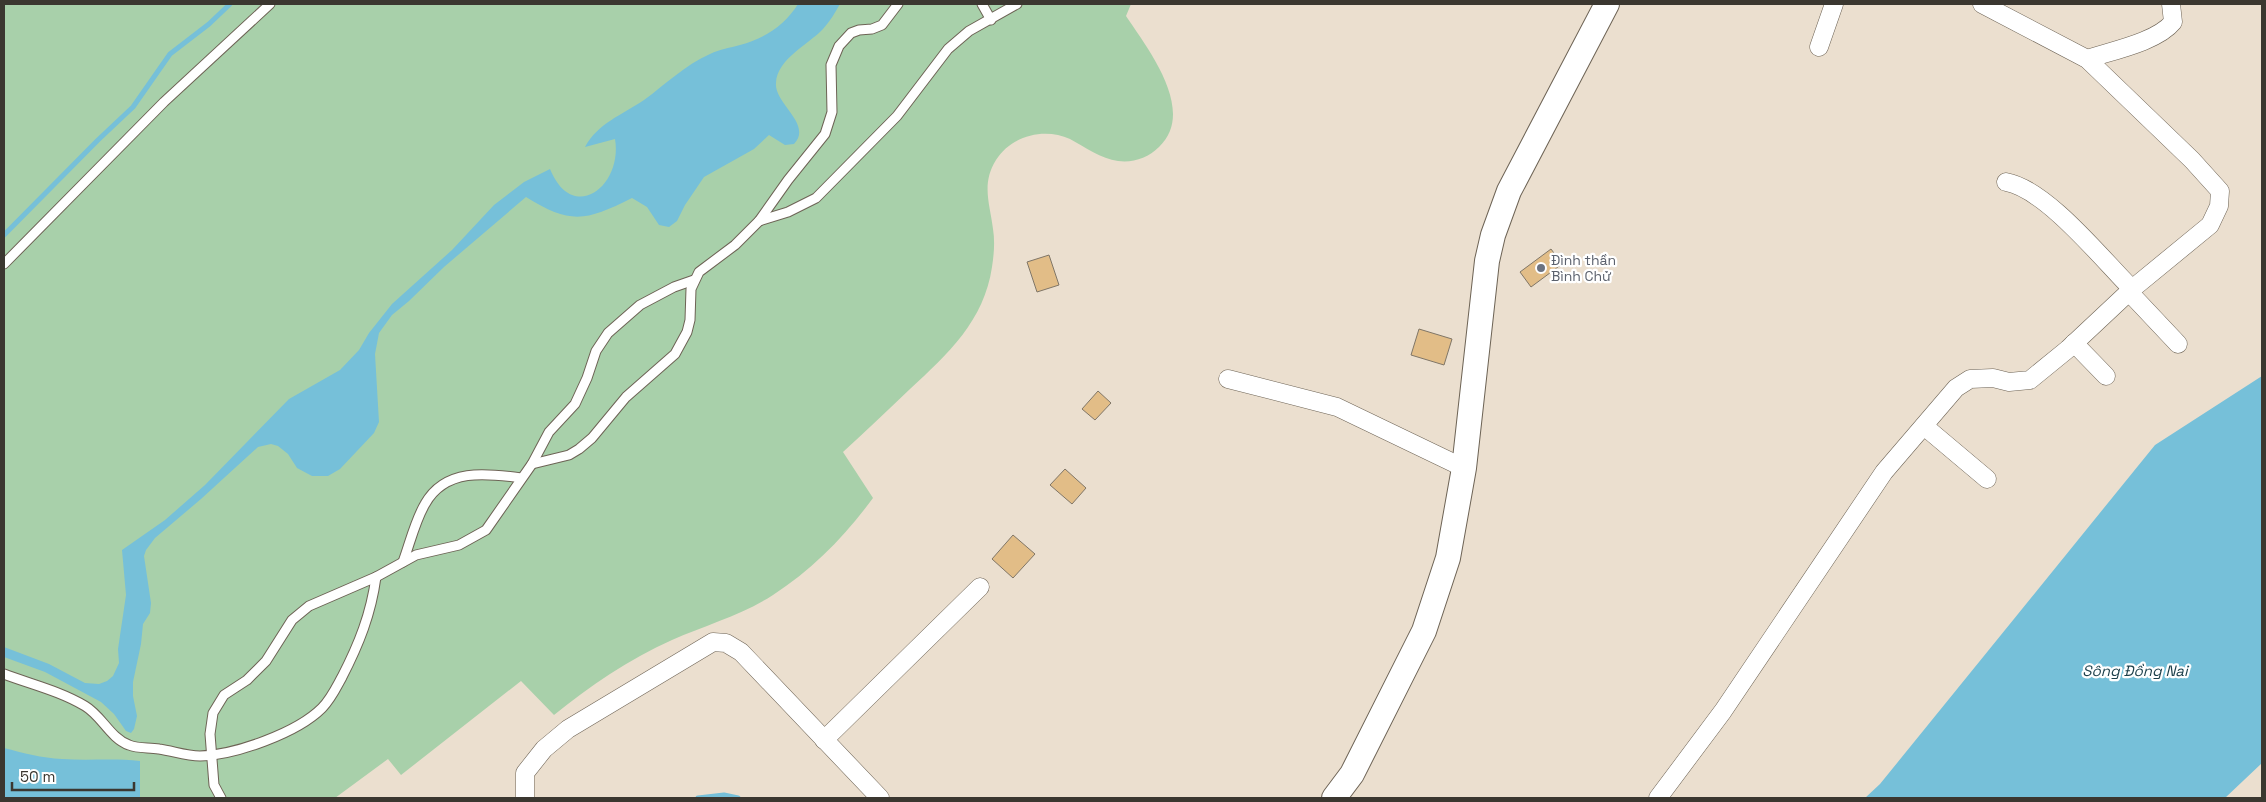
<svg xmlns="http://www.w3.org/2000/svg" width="2266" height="802" font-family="'Space Grotesk',sans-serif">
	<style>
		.green { fill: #a8d0aa }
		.water { fill: #76c0d9 }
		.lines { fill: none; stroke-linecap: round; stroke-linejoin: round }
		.stream { stroke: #76c0d9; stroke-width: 5 }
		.building { fill: #e2bd87; stroke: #807667 }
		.lane-casing { stroke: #6d6355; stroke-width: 11 }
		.street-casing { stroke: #6d6355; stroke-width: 19 }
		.secondary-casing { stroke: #6d6355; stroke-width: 26 }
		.lane { stroke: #fff; stroke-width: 9 }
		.street { stroke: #fff; stroke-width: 18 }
		.secondary { stroke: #fff; stroke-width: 24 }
		.worship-dot { fill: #6b7280; stroke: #fff; stroke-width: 2 }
		.labels { text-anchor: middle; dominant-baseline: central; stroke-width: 4.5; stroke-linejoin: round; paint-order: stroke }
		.worship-label { font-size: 14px; fill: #5b616d; stroke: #fff; text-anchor: start }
		.water-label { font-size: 15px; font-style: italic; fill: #1c3f4a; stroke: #fff }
	</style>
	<rect width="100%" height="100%" fill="#ebdfcf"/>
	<path class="green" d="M4,4H1131L1126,16C1148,49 1197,111 1159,147C1148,158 1133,163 1118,161C1101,159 1085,147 1070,139C1044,127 1011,136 996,160C981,184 990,204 993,229C995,241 994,254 992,267C984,321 948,354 910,389C888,410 866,431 843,452L873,498C845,536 813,569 773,595C742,615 706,625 672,640C629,659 590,686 554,715L521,681L401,775L388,759L335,798H4Z"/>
	<g class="water">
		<path d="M798,4H840C835,13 830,21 823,29C808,45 777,59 776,83C774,104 813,124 794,144L785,145L769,135L754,149L704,177L685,205L677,221L669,227L659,225L647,207L632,198C586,221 571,225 526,197L444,267L409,301L392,315L379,333L375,354L379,422L374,433L340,469L328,476H312L297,468L288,454L278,446L271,444L258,447L201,499L155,538L146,550L144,556L151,603L150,613L143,624L141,644L133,682V696L137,716L134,729L131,733L126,731L114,714L101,702L45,672L4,657V647L49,664L85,683L99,684L107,681L113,676L119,663L118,649L126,595L122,550L165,520L205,485L289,399L340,370L359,350L369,333L392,304L452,250L494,205L524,182L550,169C573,225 623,186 615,139L585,147C598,123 622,115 644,100C666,84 685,65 710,54C720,49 730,48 740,45C764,39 785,25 798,4Z"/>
		<path d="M2262,376V763L2225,798H1865L1880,784L2155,445Z"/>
		<path d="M4,748C23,753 42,758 62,759C88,761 114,758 140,761V798H4Z"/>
	</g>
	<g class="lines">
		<g class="stream">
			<path d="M4,235L98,140L133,107L170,54L209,24L230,4"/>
			<path d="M698,798L724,795L738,798"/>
		</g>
	</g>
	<g class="building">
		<path d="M1551,249L1562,264L1531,287L1520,272Z"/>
		<path d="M1049,255L1059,285L1037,292L1027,262Z"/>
		<path d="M1419,329L1452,339L1444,365L1411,355Z"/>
		<path d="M1098,391L1111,403L1095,420L1082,409Z"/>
		<path d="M1065,469L1086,488L1072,504L1050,485Z"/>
		<path d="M1013,535L1035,554L1013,578L992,559Z"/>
	</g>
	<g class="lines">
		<g class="lane-casing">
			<g id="lane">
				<path d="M982,4L991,20"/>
				<path d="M759,221L788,212L816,198L897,116L948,49L969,31L1017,4"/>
				<path d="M4,264L164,102L270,4"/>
				<path d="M532,464L569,455L579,449L592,438L626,397L675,354L687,332L690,320L691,289L699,272L735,245L759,221L788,180L825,134L832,112L831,65L839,46L851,33L859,30L872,29L882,25L898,4"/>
				<path d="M403,562C410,543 415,521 425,504C445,468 486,473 521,478"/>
				<path d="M4,674C30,684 60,691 85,706C102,716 110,738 129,745C139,749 149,747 159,749C173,751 186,756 200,756C235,755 297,733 322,708C331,699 336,688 342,677C359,644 371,614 376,577"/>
				<path d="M221,798L214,785L210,734L213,713L224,695L247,680L266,661L292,620L309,606L376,577L416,555L459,545L486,530L532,464L549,432L575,404L587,378L596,351L608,333L640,305L674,287L694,280"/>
			</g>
		</g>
		<g class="street-casing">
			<g id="street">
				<path d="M1819,47L1834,4"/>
				<path d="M2087,59C2111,51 2157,42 2173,22L2171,4"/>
				<path d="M2006,182C2046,189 2102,259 2132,289"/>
				<path d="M2129,292L2178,344"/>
				<path d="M2074,343L2106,376"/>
				<path d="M1228,379L1337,407L1464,468"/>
				<path d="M1924,426L1987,479"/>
				<path d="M824,740L980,587"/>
				<path d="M525,798V773L544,749L568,729L713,642L726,643L741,652L880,798"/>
				<path d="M1658,798L1723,711L1884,472L1956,388L1970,379L1993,378L2009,382L2030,380L2068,349L2132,289L2210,225L2219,206L2220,191L2192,160L2087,59L1982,4"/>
			</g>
		</g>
		<g class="secondary-casing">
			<path id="secondary" d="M1334,798L1352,774L1424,631L1448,558L1464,468L1487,261L1493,235L1509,191L1607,4"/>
		</g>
		<use href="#lane" class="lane"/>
		<use href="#street" class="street"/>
		<use href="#secondary" class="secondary"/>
	</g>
	<circle class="worship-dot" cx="1541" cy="268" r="5"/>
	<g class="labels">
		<g class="worship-label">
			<text x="1551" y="260">Đình thần<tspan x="1551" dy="16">Bình Chử</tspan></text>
		</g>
		<g class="water-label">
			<text x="2135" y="670">Sông Đồng Nai</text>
		</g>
	</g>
	<rect width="2266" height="802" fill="none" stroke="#3b3730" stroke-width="10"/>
	<path d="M12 782v8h122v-8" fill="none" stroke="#3b3730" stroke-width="2.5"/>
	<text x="20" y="782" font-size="15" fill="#3b3730" stroke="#ffffff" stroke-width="4" paint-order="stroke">50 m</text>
</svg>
